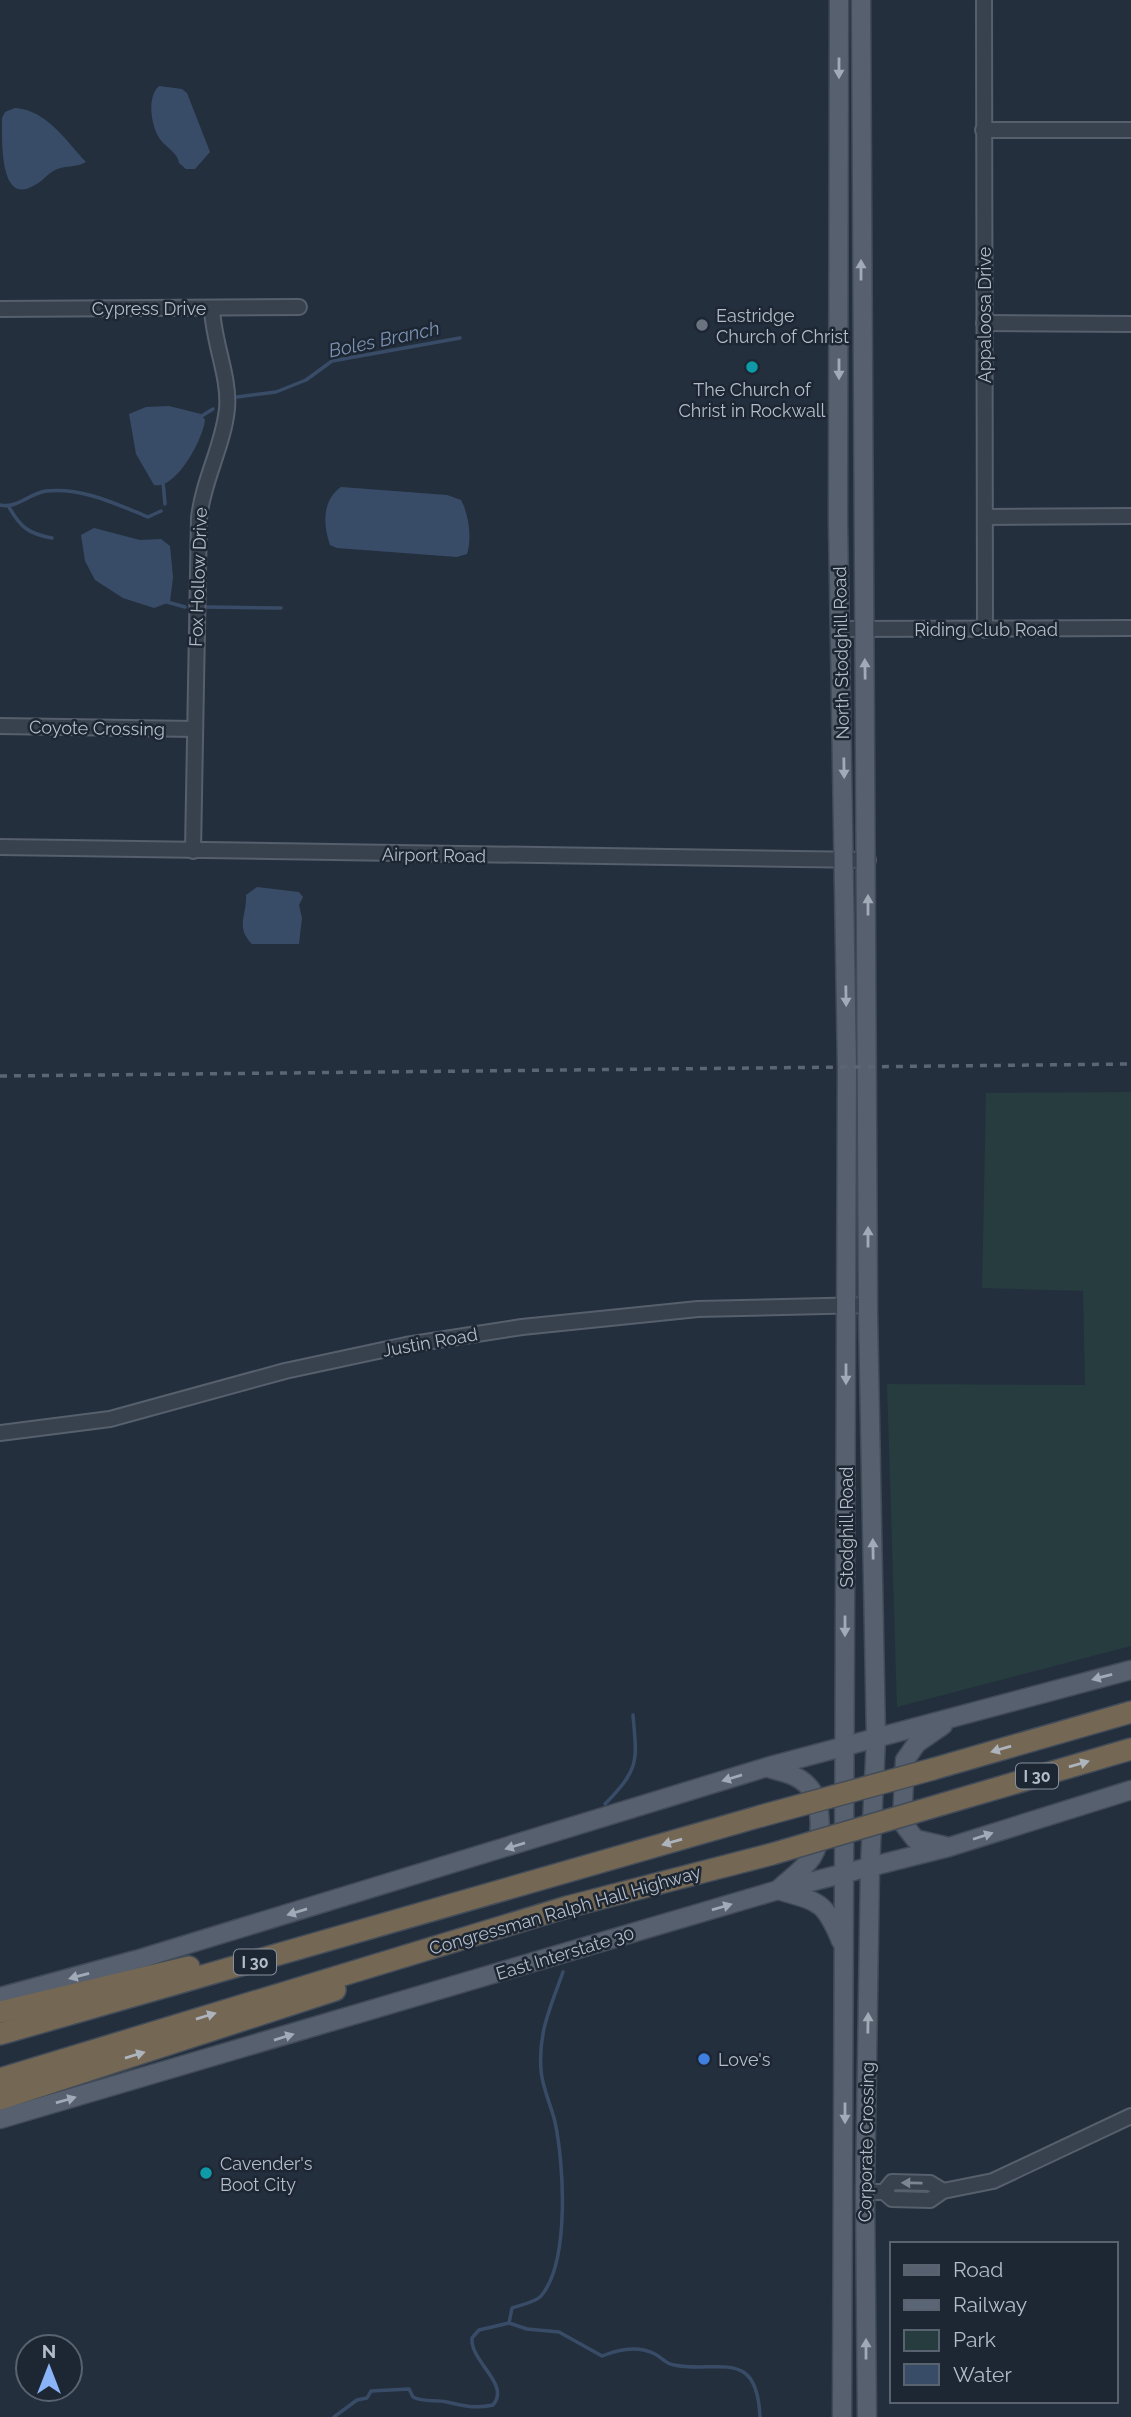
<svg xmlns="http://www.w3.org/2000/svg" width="1131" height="2417" font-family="Raleway,sans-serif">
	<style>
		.green { fill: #263c3f }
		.water { fill: #394c67 }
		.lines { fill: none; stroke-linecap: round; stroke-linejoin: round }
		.stream { stroke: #394c67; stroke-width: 3.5 }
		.minor-casing { stroke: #565f6c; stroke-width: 18 }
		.major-casing { stroke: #414a57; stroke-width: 21 }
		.highway-casing { stroke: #434c59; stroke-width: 24 }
		.minor { stroke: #38414e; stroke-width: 14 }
		.major { stroke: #56606e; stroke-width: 18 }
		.highway { stroke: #746855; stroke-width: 21 }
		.rail { stroke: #5a6575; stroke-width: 3.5; stroke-dasharray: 7 7; stroke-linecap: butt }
		.highway-bridge-casing { stroke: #434c59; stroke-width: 24; stroke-linecap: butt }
		.highway-bridge { stroke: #746855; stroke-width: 21 }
		.oneway { fill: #a1aab7 }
		.oneway2 { fill: #aeb4bd }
		.oneway3 { fill: #7c8592 }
		.worship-dot { fill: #6b7280; stroke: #1d2633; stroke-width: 2.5 }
		.culture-dot { fill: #0f9aa8; stroke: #1d2633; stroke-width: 2.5 }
		.shop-dot { fill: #3f7fe0; stroke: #1d2633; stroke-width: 2.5 }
		.labels { text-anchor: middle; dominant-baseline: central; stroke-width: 5; stroke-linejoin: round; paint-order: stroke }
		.shield { fill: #1d2633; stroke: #878f9c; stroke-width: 2 }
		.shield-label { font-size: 16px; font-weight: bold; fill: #b4bcc9 }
		.street-label { font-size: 18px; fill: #b4bcc9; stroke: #1d2633 }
		.poi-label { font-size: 18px; fill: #b4bcc9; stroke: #1d2633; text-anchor: start }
		.water-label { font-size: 19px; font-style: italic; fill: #7c92b1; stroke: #1d2633 }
	</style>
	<rect width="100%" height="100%" fill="#242f3e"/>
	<path class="green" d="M1131,1092V1646L897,1707L887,1384L1085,1385L1083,1291L982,1288L986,1093Z"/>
	<g class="water">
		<path d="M159,86L182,89L187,93L210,152L195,169H186L179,163C178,152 163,146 158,136C151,122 147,97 159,86Z"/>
		<path d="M15,108C47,110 66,141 86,162C77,168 65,165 55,170C47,174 41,183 33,186C0,205 2,142 2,118L5,112Z"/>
		<path d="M169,406L201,414L205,420C203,439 176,490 154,485L136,454L129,414L146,407Z"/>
		<path d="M341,487L447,495L461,500C469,515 472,538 467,554L457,557L337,548L330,545C323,525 322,500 341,487Z"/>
		<path d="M94,528L140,540L161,539L170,546L173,577L170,602L154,608L123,598L95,580L85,561L81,535Z"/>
		<path d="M257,887L299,892L303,897L299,905L302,918L299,944H252C235,927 247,916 246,895Z"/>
	</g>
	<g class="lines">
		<g class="stream">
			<path d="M237,397L276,392L306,380L332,361L460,338"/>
			<path d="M200,417L213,409"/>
			<path d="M163,482L165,504"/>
			<path d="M0,505C17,509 30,493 46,491C82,487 116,504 148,517L161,511"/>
			<path d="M9,507C20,527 29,534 52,538"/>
			<path d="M167,602L185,607"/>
			<path d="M206,607L281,608"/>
			<path d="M605,1804C640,1768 637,1762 633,1715"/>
			<path d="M509,2323L512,2308C521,2305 536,2302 541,2296C570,2262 564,2164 555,2122C551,2105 542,2087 541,2070C538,2032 551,2006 563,1972"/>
			<path d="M334,2417L357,2400L367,2398L371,2391L409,2389L413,2397C425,2403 435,2399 447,2402C465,2406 475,2409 493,2405C511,2384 470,2362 472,2338L479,2330L509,2323L527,2329L559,2332L602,2356C619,2349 638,2345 655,2354C661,2357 666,2364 674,2365C717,2374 757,2346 760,2417"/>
		</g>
		<g class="minor-casing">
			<g id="minor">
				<path d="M984,0L985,630"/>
				<path d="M983,130H1131"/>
				<path d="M0,309L299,307"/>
				<path d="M984,323L1131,324"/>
				<path d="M985,517L1131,516"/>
				<path d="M840,629L1131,628"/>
				<path d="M0,726L195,729"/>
				<path d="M0,847L868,860"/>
				<path d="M193,851L199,518C203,480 223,447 227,409C230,377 213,342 212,308"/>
				<path d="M0,1433L110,1419L285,1371L406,1345L522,1327L698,1309L868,1305"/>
				<path d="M865,2192H884L892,2199L930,2200L943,2191L993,2181L1131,2116"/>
				<path d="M884,2192L892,2182L930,2183L943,2191"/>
			</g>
		</g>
		<g class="major-casing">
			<g id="major">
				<path d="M839,0L838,522L847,1069L842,2417"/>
				<path d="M861,0L868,1314L876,1739L870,1867L865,2192L867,2417"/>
				<path d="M943,1725L917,1743L905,1760L902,1822L915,1839L945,1846"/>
				<path d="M768,1768C781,1772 797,1774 807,1785C823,1800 823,1840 812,1857C804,1869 791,1878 780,1888"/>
				<path d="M781,1891C820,1902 825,1902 841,1941"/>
				<path d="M0,1997L136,1960L767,1767L1131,1670"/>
				<path d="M0,2119L778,1890L949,1847L1131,1790"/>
			</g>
		</g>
		<g class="highway-casing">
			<g id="highway">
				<path d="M933,1769L1131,1712"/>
				<path d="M943,1804L1131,1749"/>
				<path d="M0,2012L189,1967"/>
				<path d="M0,2034L761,1816"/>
				<path d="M0,2079L567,1907L772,1854"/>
				<path d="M0,2099L335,1990"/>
			</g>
		</g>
		<use href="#minor" class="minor"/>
		<use href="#major" class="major"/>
		<use href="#highway" class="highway"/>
		<path class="rail" d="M0,1076L1131,1064"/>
		<g class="highway-bridge-casing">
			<g id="highway-bridge">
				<path d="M761,1816L933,1769"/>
				<path d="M772,1854L943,1804"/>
			</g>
		</g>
		<use href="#highway-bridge" class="highway-bridge"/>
	</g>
	<defs><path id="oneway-solid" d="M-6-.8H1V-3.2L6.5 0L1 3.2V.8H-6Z" transform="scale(1.75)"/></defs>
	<g class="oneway">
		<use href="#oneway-solid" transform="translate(839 68) rotate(90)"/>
		<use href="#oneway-solid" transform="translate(861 270) rotate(-90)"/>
		<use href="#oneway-solid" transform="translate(839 369) rotate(90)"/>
		<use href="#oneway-solid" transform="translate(865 669) rotate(-91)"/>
		<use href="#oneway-solid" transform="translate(844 768) rotate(89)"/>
		<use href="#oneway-solid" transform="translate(868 905) rotate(-90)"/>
		<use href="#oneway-solid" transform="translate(846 996) rotate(89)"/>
		<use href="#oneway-solid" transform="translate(868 1237) rotate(-90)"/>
		<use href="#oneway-solid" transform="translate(846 1374) rotate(90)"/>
		<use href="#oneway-solid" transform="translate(873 1549) rotate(-91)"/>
		<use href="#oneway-solid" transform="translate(845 1626) rotate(90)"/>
		<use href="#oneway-solid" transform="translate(1102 1677) rotate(165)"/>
		<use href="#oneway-solid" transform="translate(732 1778) rotate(163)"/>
		<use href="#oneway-solid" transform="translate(983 1836) rotate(-18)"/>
		<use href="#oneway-solid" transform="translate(515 1846) rotate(163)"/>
		<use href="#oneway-solid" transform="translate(722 1907) rotate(-16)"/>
		<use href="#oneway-solid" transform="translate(297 1912) rotate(163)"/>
		<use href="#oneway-solid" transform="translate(79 1976) rotate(165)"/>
		<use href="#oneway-solid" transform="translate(868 2023) rotate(-89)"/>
		<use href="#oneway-solid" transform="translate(284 2037) rotate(-17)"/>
		<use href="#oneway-solid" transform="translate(66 2100) rotate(-16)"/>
		<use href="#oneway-solid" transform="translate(845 2113) rotate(90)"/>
		<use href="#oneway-solid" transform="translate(866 2349) rotate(-90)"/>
	</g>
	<g class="oneway2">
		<use href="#oneway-solid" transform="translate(1001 1749) rotate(164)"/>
		<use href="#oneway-solid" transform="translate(1079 1764) rotate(-16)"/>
		<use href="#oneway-solid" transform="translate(672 1842) rotate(164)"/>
		<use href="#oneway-solid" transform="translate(206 2016) rotate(-17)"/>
		<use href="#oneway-solid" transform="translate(135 2055) rotate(-17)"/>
	</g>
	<use class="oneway3" href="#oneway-solid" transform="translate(912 2183) rotate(-179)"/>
	<circle class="worship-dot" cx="702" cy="325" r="7"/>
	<g class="culture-dot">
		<circle cx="752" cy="367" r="7"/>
		<circle cx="206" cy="2173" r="7"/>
	</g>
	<circle class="shop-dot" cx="704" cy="2059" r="7"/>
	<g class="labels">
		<g class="shield">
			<rect x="1016" y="1763.5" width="42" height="25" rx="5"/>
			<rect x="234" y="1949.5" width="42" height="25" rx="5"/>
		</g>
		<g class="shield-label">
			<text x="1037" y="1776">I 30</text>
			<text x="255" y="1962">I 30</text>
		</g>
		<g class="street-label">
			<text x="149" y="308">Cypress Drive</text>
			<text transform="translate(984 315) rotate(-90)">Appaloosa Drive</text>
			<text transform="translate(198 577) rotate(-88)">Fox Hollow Drive</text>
			<text x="986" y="629">Riding Club Road</text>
			<text transform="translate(841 653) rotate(-91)">North Stodghill Road</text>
			<text transform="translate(97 728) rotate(1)">Coyote Crossing</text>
			<text transform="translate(434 855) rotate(1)">Airport Road</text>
			<text transform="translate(430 1342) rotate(-10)">Justin Road</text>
			<text transform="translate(846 1527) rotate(-90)">Stodghill Road</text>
			<text transform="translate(565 1910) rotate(-16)">Congressman Ralph Hall Highway</text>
			<text transform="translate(565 1953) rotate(-17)">East Interstate 30</text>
			<text transform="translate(866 2142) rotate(-89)">Corporate Crossing</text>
		</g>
		<g class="poi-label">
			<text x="716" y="315">Eastridge<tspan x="716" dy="21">Church of Christ</tspan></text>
			<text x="752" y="389" text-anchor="middle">The Church of<tspan x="752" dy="21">Christ in Rockwall</tspan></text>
			<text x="718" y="2059">Love's</text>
			<text x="220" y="2163">Cavender's<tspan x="220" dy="21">Boot City</tspan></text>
		</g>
		<g class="water-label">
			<text transform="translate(384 339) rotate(-12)">Boles Branch</text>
		</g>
	</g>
	<rect x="890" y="2242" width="228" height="161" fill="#1d2633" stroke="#59626f" stroke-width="2"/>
	<rect x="904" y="2265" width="35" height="10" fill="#56606e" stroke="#59626f" stroke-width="2"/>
	<text x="953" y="2277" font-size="21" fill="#b4bcc9">Road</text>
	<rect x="904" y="2300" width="35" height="10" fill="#5a6575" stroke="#59626f" stroke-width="2"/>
	<text x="953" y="2312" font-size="21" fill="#b4bcc9">Railway</text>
	<rect x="904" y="2330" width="35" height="21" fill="#263c3f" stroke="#59626f" stroke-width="2"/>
	<text x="953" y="2347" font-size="21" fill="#b4bcc9">Park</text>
	<rect x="904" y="2364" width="35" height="21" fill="#394c67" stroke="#59626f" stroke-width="2"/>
	<text x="953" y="2382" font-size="21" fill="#b4bcc9">Water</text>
	<g transform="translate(49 2368)"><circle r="33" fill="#1d2633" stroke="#59626f" stroke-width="2"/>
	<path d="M0-5L12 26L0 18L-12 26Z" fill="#8ab4f8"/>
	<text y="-10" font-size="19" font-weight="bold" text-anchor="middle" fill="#b4bcc9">N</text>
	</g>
</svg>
